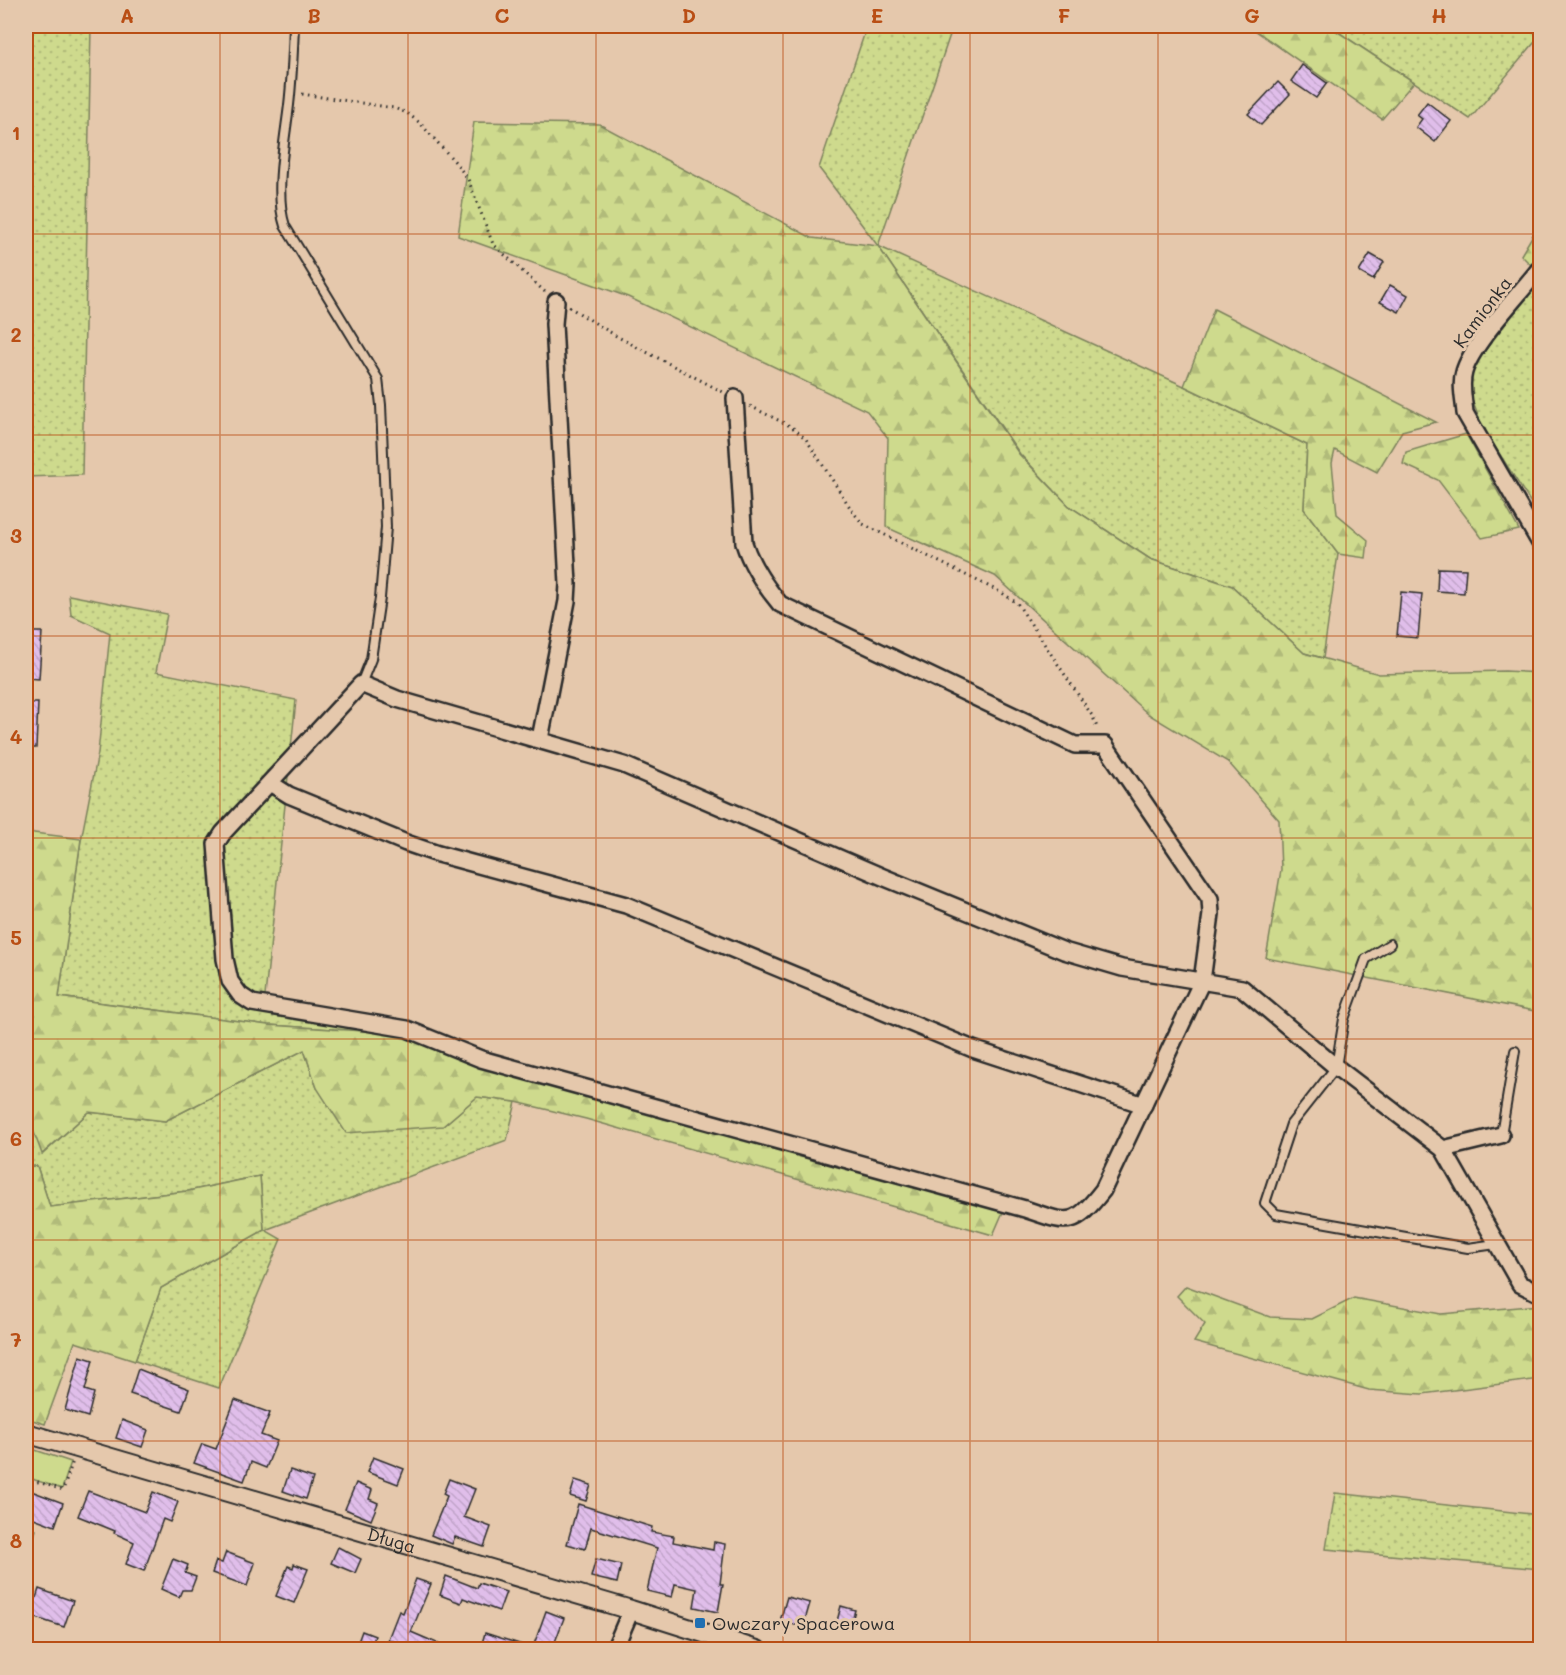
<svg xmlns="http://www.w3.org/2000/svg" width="1566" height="1675" font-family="Mali,sans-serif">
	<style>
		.grass { fill: url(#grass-dots); stroke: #7c825c; stroke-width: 1.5 }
		.forest { fill: url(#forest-firs); stroke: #7c825c; stroke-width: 1.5 }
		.pitch { fill: #ceda8d; stroke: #7c825c; stroke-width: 1.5 }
		.building { fill: url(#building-back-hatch); stroke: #2b2b2b; stroke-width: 1.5 }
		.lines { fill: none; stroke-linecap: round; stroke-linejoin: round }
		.service-casing { stroke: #2b2b2b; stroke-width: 12 }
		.minor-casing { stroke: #2b2b2b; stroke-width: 20 }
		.tertiary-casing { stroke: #2b2b2b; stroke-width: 22 }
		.path { stroke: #2b2b2b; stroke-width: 3; stroke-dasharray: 1.5 4.5; stroke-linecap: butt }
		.service { stroke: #e5c8ac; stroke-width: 8 }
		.minor { stroke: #e5c8ac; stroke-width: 15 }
		.tertiary { stroke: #e5c8ac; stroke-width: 18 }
		.grid { fill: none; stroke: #b94e14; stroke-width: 1.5; stroke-opacity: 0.55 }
		.poi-dot { fill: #1f6fb2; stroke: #e5c8ac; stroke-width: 2 }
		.labels { text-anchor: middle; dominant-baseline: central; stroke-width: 6; stroke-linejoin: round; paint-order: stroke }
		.street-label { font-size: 18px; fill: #2b2b2b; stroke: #e5c8ac }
		.poi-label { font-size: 18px; fill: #2b2b2b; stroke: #e5c8ac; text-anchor: start }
		.neatline { fill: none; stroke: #b94e14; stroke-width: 2 }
		.grid-label { font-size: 20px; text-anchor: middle; font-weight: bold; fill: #b94e14 }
	</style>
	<defs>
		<pattern id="grass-dots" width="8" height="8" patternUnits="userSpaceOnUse" patternTransform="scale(1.5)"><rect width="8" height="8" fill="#ceda8d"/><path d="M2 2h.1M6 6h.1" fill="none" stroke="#b1bb7a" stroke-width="1.8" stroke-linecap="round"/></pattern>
		<pattern id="forest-firs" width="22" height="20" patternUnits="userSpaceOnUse" patternTransform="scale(1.5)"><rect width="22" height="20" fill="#ceda8d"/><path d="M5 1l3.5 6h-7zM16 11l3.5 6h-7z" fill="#b1bb7a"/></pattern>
		<pattern id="building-back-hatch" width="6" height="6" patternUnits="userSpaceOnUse" patternTransform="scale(1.5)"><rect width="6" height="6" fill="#e0beea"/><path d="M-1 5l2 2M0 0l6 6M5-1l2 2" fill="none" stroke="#c0a3c9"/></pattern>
	</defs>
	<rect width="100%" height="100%" fill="#e5c8ac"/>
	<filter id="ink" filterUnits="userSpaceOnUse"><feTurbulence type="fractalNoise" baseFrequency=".0167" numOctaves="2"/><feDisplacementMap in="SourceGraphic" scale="12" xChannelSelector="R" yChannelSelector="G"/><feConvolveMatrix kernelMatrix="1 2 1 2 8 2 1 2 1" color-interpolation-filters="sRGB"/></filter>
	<g filter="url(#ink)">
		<g class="grass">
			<path d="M26,26H91L82,475L26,477Z"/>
			<path d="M867,26H953L878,246L1184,386L1307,445L1304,509L1338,554L1323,658L1304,653L1232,586L1150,559L1069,506L1020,454L878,246L819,168Z"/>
			<path d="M1329,26H1540V36L1470,119Z"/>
			<path d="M1540,279V517L1483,428L1470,395L1473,366Z"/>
			<path d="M69,595L167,614L156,672L296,700L265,996L396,1033L268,1025L59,997L81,840L98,753L110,633L71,615Z"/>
			<path d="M304,1050L317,1088L443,1126L477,1097L516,1102L507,1140L265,1230L281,1239L219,1388L135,1361L161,1288L264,1230L260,1176L188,1191L50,1207L37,1166H26V1111L43,1154L89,1112L165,1121Z"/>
			<path d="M1335,1493L1540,1515V1569L1326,1549Z"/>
			<path d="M26,1526L36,1530L29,1551L26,1550Z"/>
		</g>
		<g class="forest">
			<path d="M1249,26H1329L1414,82L1382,119Z"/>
			<path d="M474,122L599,124L812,238L878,246L1019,454L1069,506L1150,559L1232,586L1304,653L1379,674L1505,671L1540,673V1012L1266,958L1281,870L1279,820L1228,762L1148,714L995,576L886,527L888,438L867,411L628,297L458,236Z"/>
			<path d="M1540,223V260L1534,268L1521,255Z"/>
			<path d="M1214,309L1436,422L1402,431L1377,472L1335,450L1332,463L1337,514L1368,540L1366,558L1338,554L1304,509L1307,445L1184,386Z"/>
			<path d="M1466,434L1519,530L1482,538L1438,480L1403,464L1406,452Z"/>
			<path d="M26,832L81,839L59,997L268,1025L396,1033L1006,1205L993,1235L586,1119L516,1102L477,1097L443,1126L346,1133L317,1088L304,1050L165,1121L89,1112L42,1154L26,1111V1024L35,1015L26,1006Z"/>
			<path d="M37,1166L50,1207L188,1191L260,1176L264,1230L161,1288L135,1361L75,1342L45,1424L26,1418V1167Z"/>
			<path d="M1186,1286L1270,1317L1312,1319L1354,1298L1441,1314L1540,1305V1379L1422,1394L1369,1390L1194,1342L1205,1324L1177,1296Z"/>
		</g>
		<path class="pitch" d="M26,1447L71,1462L62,1489L26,1477Z"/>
		<g class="building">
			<path d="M1302,65L1327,83L1316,98L1291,81Z"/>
			<path d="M1278,82L1290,94L1261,125L1248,114Z"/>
			<path d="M1427,102L1451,121L1435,142L1416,127L1422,119L1417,115Z"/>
			<path d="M1370,254L1384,262L1373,280L1359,272Z"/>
			<path d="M1390,285L1408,295L1399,312L1380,302Z"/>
			<path d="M1438,568L1466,569L1464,593L1437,591Z"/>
			<path d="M1401,592L1422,594L1418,638L1397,636Z"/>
			<path d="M26,632H42L39,679L26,678Z"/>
			<path d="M26,703H38L36,748H26Z"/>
			<path d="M80,1356L93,1360L85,1390L94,1393L88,1417L65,1410Z"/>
			<path d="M138,1369L189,1389L181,1411L130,1394Z"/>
			<path d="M235,1400L270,1413L261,1435L277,1441L266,1468L251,1462L244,1481L194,1463L202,1444L216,1449Z"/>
			<path d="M122,1420L148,1430L142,1447L116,1438Z"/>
			<path d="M373,1457L404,1469L398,1484L367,1472Z"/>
			<path d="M290,1470L313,1478L306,1499L283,1491Z"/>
			<path d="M449,1479L475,1489L464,1517L491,1527L484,1547L455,1537L452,1544L431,1535L447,1496L443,1494Z"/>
			<path d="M575,1480L591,1485L586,1501L570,1496Z"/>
			<path d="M356,1483L372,1490L369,1499L378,1503L371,1520L345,1509Z"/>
			<path d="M26,1489L63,1503L55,1526L26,1515Z"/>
			<path d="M88,1491L145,1512L153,1492L178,1502L170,1522L163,1519L144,1571L126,1564L134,1542L114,1533L115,1531L78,1516Z"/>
			<path d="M578,1504L652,1527L651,1532L674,1536L673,1542L713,1550L714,1542L725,1544L720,1584H723L718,1612L694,1607L697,1589L675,1584L672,1597L647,1591L657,1548L591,1528L585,1549L567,1544Z"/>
			<path d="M338,1547L361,1559L355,1573L331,1563Z"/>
			<path d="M226,1552L255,1563L247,1586L212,1573L216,1561L222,1563Z"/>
			<path d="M173,1559L188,1565L185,1573L196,1577L191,1590H182L179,1597L161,1589Z"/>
			<path d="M596,1559L621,1565L617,1583L591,1577Z"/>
			<path d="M294,1564L308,1569L294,1603L276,1596L288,1566L293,1568Z"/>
			<path d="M446,1576L477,1588L479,1583L506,1592L499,1611L463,1598L461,1603L440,1595Z"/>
			<path d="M416,1579L431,1584L411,1632L453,1650H414L388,1639L399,1611L403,1613Z"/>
			<path d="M39,1589L73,1601L64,1627L30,1616Z"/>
			<path d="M787,1597L810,1603L803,1627L780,1621Z"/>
			<path d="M841,1606L855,1610L850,1628L836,1625Z"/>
			<path d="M546,1611L564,1618L552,1650H532Z"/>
			<path d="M362,1631L375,1636L370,1650H355Z"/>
			<path d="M485,1633L529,1647V1650H480Z"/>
		</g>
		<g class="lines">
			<g class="service-casing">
				<g id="service">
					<path d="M294,26C293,52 292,79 289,105C285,140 274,193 285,226L378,379L381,405L386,527L380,598L371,659L361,684"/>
					<path d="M1390,944L1366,959L1344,1019L1336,1067L1291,1124L1265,1203L1276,1214L1468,1248L1496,1244"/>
					<path d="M1501,1135L1515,1051"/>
				</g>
			</g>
			<g class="minor-casing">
				<g id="minor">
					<path d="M1540,268C1520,294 1472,343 1464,372C1460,385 1464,400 1465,413L1540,543"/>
					<path d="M735,398L744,543C751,565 765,586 780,604L1075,745H1105L1210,899L1211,914L1202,981L1103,1190C1073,1228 1069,1224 1025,1209L481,1059L407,1029L252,1003L240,995L230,981L225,959L216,844L223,833L361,684L397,699L624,765L883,877L1064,951L1122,968L1242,988L1336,1067L1443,1149L1520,1284L1540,1294"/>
					<path d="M540,739L567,601L568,584L554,324L556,301"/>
					<path d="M270,783L289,795L406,843L438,854L626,905L973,1049L1144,1105"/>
					<path d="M1443,1149L1501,1135"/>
					<path d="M614,1650L631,1610"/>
				</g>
			</g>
			<g class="tertiary-casing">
				<g id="tertiary">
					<path id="s1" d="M26,1433L631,1610L757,1650"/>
				</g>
			</g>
			<g class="path">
				<path d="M302,94L394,108L407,113L420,123L456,163L468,179L493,244L545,292"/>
				<path d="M569,307L618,337L723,392"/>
				<path d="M750,406L792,427L806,439L853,512L863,524L1002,593L1017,603L1093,717L1098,730"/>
				<path d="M26,1478L63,1490L73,1461"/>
			</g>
			<use href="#service" class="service"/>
			<use href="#minor" class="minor"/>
			<use href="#tertiary" class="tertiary"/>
		</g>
	</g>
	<path class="grid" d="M220,26V1650M408,26V1650M596,26V1650M783,26V1650M970,26V1650M1158,26V1650M1346,26V1650M26,234H1540M26,435H1540M26,636H1540M26,838H1540M26,1039H1540M26,1240H1540M26,1441H1540"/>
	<rect class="poi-dot" x="694" y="1617" width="12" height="12" rx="3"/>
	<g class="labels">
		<g class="street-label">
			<text transform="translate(1482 312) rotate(-53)">Kamionka</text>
			<text stroke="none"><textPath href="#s1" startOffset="381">Długa</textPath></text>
		</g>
		<g class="poi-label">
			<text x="712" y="1623">Owczary Spacerowa</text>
		</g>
	</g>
	<rect width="1566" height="1675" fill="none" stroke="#e5c8ac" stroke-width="66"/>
	<rect x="33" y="33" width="1500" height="1609" class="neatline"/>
	<g class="grid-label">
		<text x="127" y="23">A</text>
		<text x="314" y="23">B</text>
		<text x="502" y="23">C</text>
		<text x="689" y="23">D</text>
		<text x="877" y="23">E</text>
		<text x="1064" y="23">F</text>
		<text x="1252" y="23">G</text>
		<text x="1439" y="23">H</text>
		<text x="16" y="140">1</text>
		<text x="16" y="342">2</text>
		<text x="16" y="543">3</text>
		<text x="16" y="744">4</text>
		<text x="16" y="945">5</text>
		<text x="16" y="1146">6</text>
		<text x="16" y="1347">7</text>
		<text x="16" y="1548">8</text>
	</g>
</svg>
